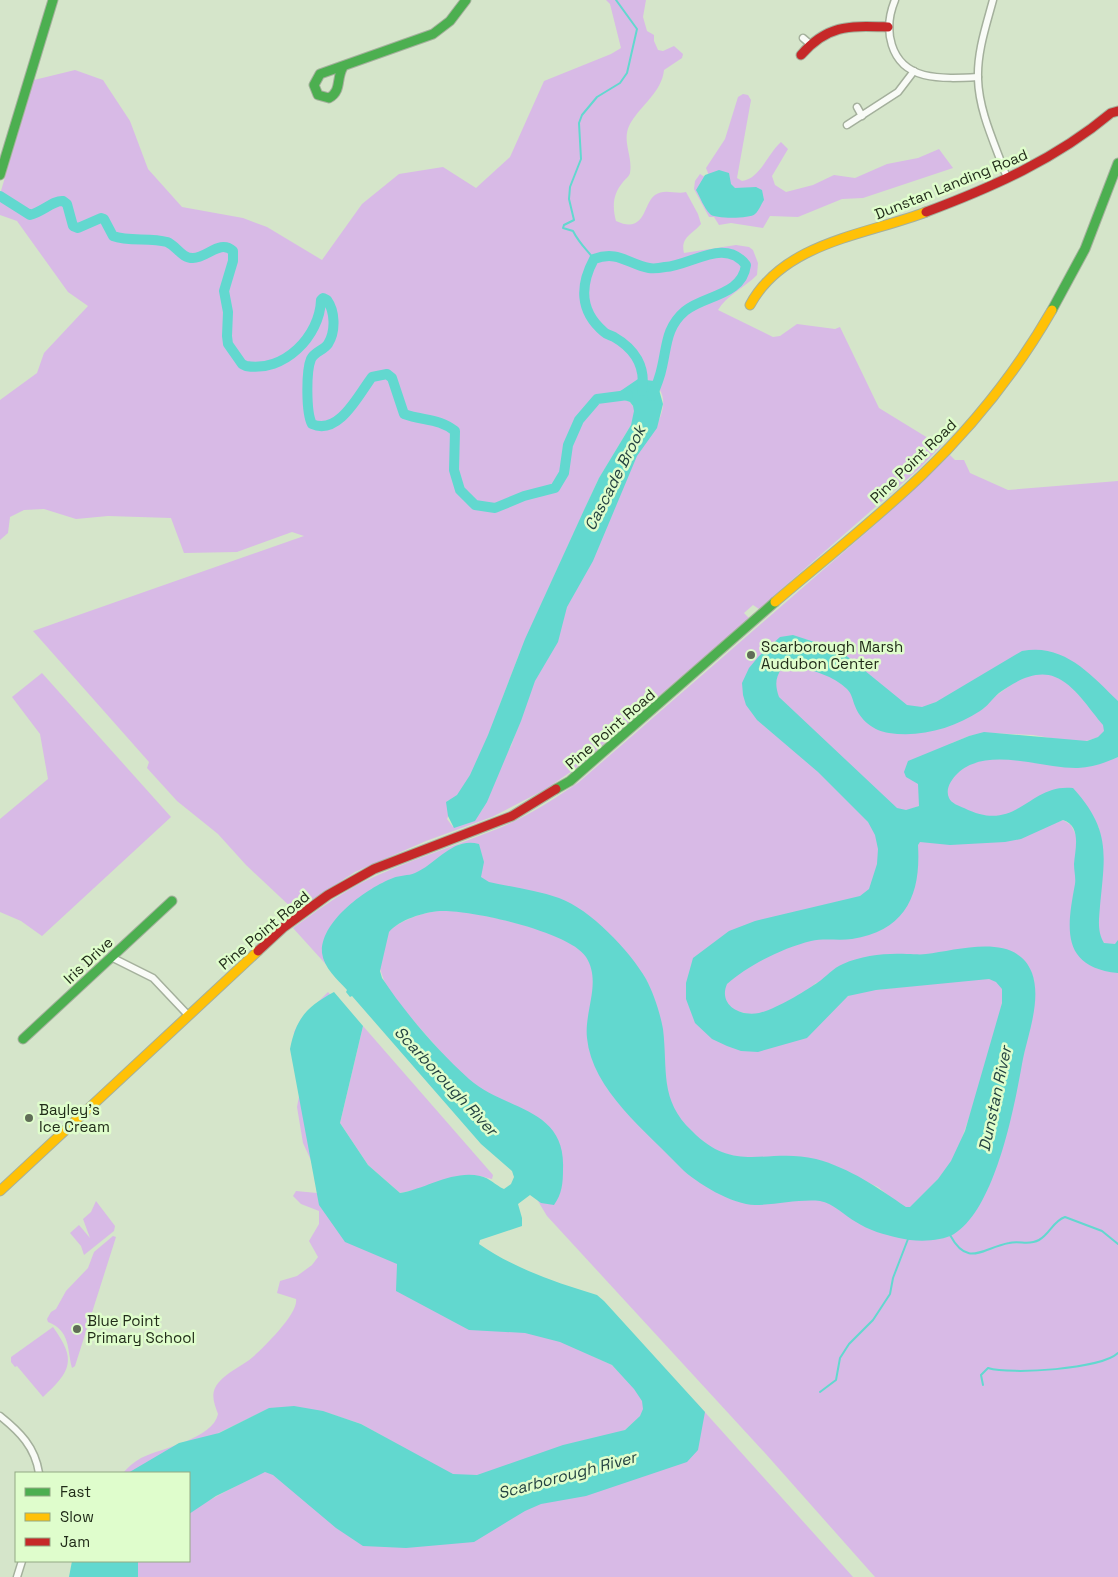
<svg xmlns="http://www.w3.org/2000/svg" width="1118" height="1577" font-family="'Space Grotesk',sans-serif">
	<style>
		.green { fill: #d8bae6; fill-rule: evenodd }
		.water { fill: #62d8cf; fill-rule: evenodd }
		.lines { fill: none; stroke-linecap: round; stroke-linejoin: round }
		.stream { stroke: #62d8cf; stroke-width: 2 }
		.river { stroke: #62d8cf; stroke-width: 10 }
		.street-casing { stroke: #a4b09c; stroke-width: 9 }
		.fast-casing { stroke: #a4b09c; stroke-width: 11 }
		.slow-casing { stroke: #a4b09c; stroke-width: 11 }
		.jam-casing { stroke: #a4b09c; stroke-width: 11 }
		.street { stroke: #f9fbf7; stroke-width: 6 }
		.fast { stroke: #4caf50; stroke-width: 9 }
		.slow { stroke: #ffc107; stroke-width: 9 }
		.jam { stroke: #c62828; stroke-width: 9 }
		.poi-dot { fill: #606d57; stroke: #dffdcc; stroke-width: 2 }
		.labels { text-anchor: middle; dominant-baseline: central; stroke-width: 5; stroke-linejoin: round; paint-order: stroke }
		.street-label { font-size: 15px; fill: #212c19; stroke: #dffdcc }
		.poi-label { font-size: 15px; fill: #212c19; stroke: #dffdcc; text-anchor: start }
		.water-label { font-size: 16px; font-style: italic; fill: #244342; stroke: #dffdcc }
	</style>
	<rect width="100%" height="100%" fill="#d5e5ca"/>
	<g class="green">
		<path d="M606,0H646L643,17L647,31L654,35V41L658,50L663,51L674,46L683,54L682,58L664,70C662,92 640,106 630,124C621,141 633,155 630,173C629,177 626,178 623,182C613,194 612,206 616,221C646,235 643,203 655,195C665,188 676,195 686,192L698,214L701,224C693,234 680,237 684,253L736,245L749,247L753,250L758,263L757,275C745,287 726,296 718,310L773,337L780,336L797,324L835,329L840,327L879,408L941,446L921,467L759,609L753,605L744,613L749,618L572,771L546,789L492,817L426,841L355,872L295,911L246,865L218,834L177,801L147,768L149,762L33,631L304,536L292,532L237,552L184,553L171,518L108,516L76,519L44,509L24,510L10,517L8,533L0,540V400L37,373L44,353L88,306L68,292L17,221L0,215V198L2,194L0,196V194L34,80L75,70L103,80L130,121L148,169L182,207L243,218L267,227L322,260L362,204L399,174L443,167L476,188L510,157L544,81L611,54L621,48L610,4ZM638,379C653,379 665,389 663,406C659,430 650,424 641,440C624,470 614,504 599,536L595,550L566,600L555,641L536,676L511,746L496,771L482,810L473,821L453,827L447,819L451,810L447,801L460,796L470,781L485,748L487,738L494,727L499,707L520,652C530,648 530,628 537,618L536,616L598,480L631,425L634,415L638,412V408H634L630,402L613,395L627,389Z"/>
		<path d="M743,94L748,95L751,100L737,178L742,181C760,179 768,153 781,142L788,149L772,176L775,185L786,192L813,185L834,175L855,178L887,164L918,158L939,149L953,168L863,198L842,199L798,217L770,216L763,228L731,223L719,225L714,217H709L694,189L695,181L700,174L711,181L706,168L725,139L738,97Z"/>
		<path d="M950,455L955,460H964L970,473L1008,490L1118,481V706L1074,663L958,692L921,709L905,706L848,657L830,647L805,639L756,663L836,785L877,832L880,867L871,896L829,904L768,922L698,1023L840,1001L855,992L985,978L997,981L1003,988L1001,1014L977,1095L955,1158L916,1207H902L878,1187L842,1171L737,1160L712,1149L699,1139L683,1126L669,1100L655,1001L647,981L637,966L600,926L482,883L464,844H459L331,970L293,928C315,912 338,895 363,882C406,861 452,847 497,829C526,817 553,800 579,782L877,523Z"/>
		<path d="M795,663L836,678L915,733L942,728L983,705L1026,674L1053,672L1072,687L1104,724L1105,735L1080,743L1033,735L987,733L969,736L952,743L919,806L903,812L887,802L777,704L770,683L776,671Z"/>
		<path d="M42,673L171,817L42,936L21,921L0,912V819L48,779L40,734L12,697Z"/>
		<path d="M1118,755V944L1114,950L1098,938L1099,828L1093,818H1005L973,815L936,794L968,759Z"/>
		<path d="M1063,820L1071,825L1077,837V889L1118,972V1577H875L765,1453L547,1216L464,1078L388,992L380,969L385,933C401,921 417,914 437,911C461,907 554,930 573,943C579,946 583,951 588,956L640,1119L824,1197L905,1237L1024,1053L1034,980C1029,966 1021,956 1007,951L816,983L773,1020L728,1009L719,986L739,970L786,946L839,934L915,840L1025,835Z"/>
		<path d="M328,992L334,999L303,1103L541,1332L612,1365L638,1392L647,1410L625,1430L612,1436L487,1475L458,1478L361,1424L328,1413L270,1408L136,1473H123C128,1467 134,1462 141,1458C161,1448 213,1439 218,1414C215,1405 211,1397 215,1388C223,1373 242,1367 254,1356C264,1347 299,1313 296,1299L277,1293L280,1281L297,1276L312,1265L318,1257L309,1241L319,1224V1211L301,1204L293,1196L296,1191L317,1193L314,1167L303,1143L297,1107L299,1096L294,1032L301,1019Z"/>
		<path d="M363,1026L493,1175L492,1179L480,1176L400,1193L368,1165L340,1123Z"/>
		<path d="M96,1201L115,1226L114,1231L84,1255L81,1246L70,1233L79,1225L90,1238L83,1219L91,1212Z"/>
		<path d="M113,1236L116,1237L75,1366L72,1368C67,1350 71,1331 48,1322L47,1319L51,1312L56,1309L66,1291L88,1268L94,1252Z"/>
		<path d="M53,1327C77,1360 71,1371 43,1397L17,1366L15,1367L11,1362V1357Z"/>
		<path d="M694,1400L853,1577H138L136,1561H189V1511L264,1471L532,1504L590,1494L700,1409Z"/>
	</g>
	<g class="water">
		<path d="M719,170L729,173L731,184L735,188L756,187L762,190L764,200C761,204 759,211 755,214C750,219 714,219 710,214C704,208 700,197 696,190L705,175Z"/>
		<path d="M638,379L654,381L658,386L663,404L657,428L637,456L593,561L567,607L558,642L535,681L521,721L487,802L475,821L454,828L448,816L446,802L457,795L470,775L488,735L525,639L584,510L599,478L631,425L634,411L633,406L630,402L613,396Z"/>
		<path d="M793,635L833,648L848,657L907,705L922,707L936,702L1022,651C1064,643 1090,674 1118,701V757C1105,763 1093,767 1078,768C1043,769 986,745 957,774C951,780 945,789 949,798C951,803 959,806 964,808C1018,835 1028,783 1073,788C1111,830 1105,854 1100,906C1099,920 1097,931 1104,943L1115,944L1118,940V973C1060,967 1067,927 1075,884C1076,878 1074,871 1074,864C1075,850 1082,826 1063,820L1021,839L1005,842L950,845L920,842L918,845C921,895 906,930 852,939C839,941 824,938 811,941C783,948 748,965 727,984C718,1005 740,1017 759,1013C776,1009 802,993 817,983C826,977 833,968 843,964C863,955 886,953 907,954C914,954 920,955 926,954C957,951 1016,931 1032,973C1042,1001 1027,1036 1022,1064C1014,1109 995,1209 954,1234C940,1242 915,1242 899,1238C885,1235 868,1230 856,1222C845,1216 833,1203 820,1201C799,1199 776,1205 755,1205C733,1205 696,1183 681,1168C647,1132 592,1090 587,1038C584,1011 602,982 586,957C571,932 469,909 440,911C424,912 399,920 389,932L380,971L382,978C406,1014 437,1050 469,1079C505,1111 566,1107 563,1169C563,1183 562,1194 554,1205L541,1203L530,1195L518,1204L522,1218V1226L480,1240L479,1244C515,1269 555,1282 597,1295L604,1301L705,1412L698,1450L687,1462L586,1496L541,1504L525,1511L474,1542L406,1548L363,1546L336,1528L273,1475L265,1472L216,1496L189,1514V1473H128L179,1443L219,1433L269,1408L294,1406L323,1411L361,1424L453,1474L477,1475L563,1445L625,1430L640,1416L643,1409L642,1401L634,1389L612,1365L560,1342L525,1333L469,1330L396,1291L397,1264L345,1242L319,1205L290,1049C296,1019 306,1007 334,992L363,1026L340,1123L368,1165L400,1193C426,1189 452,1170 480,1176C490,1178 495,1185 504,1189L511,1184L514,1177L512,1171L481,1144L352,996L350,997L346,992L347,990C337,979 324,968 322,953C320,921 367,888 393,878C400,875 408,876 415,873C437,864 452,837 479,844L484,862L481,877L489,882C512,887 536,890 559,898C590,909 630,951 646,979C654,994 660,1013 663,1029C668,1070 659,1100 692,1131C735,1175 767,1147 816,1159C850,1168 878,1188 906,1207H910L938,1179L951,1161L965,1131L1002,1003V989L996,982L989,979L876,990L848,996L807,1038L758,1052L741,1051L727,1046L712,1039L695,1023L686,999V983L693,958L729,931L755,921L860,896L869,889L877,864L878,849L875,835L868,822L818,772L757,720L746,705L743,695L742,683L749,668L759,656L780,637ZM795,666C812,670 834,676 847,689C852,694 852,699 855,706C860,720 874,731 889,733C920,738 954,728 980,711C987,707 992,699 999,693C1014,682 1036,669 1055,677C1074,684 1090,710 1103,725L1104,731L1098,737L1087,741L984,732L969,736L908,761L904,772L906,777L918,784L919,806L906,810L897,808L779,697C775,685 775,678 782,668Z"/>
		<path d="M72,1561H138V1577H69Z"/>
	</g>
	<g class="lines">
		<g class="stream">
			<path d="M594,259C586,249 579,243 573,231L563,228L564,225L574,220L569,199L570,187L581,159L579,123L582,115L597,97L620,83L627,73L637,29L616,0"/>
			<path d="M950,1235C968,1268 982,1248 1009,1243C1020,1240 1028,1246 1039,1240C1050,1234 1053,1221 1065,1217L1102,1231L1118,1244"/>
			<path d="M983,1385L981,1375L988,1368C1011,1375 1102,1369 1118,1353"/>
			<path d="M820,1392L836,1380L840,1358L849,1344L873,1320L890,1294L893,1278L908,1239"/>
		</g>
		<g class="river">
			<path d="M0,196L30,215C42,212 54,200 63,201L67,204L73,226L78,228L101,218L104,219L113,236C129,242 150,237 167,242C177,246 181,258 193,258C207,258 220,239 233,251V261L224,291L228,312L227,336L228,344L242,364L246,366C284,373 320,336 321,300L323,298L327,300C335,311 336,331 328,344C324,350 314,352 311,359C306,371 306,413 312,424C339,436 359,394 372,377L387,374L392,378L404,414C423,421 439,418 455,431L454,470L460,490L475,505L495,508L524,496L555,488L564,473L568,445L579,420L597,399L628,395"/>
			<path d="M642,391C646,367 635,349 614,337C611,335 607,335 604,332C579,311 580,285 594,259C618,250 628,264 649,268C654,269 660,268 665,267C692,265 725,237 746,265C742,296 704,295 685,311C666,327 667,346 662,367C660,377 656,387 652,396"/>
		</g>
		<g class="street-casing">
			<g id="street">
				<path d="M895,0C883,29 889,66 924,75C941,79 960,78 978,77"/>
				<path d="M993,0C986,26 977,52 978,79C979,113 996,146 1007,178"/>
				<path d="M803,38L810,44"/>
				<path d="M857,107L862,116"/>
				<path d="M847,125L898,92L914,71"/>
				<path d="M111,957L153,978L188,1015"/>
				<path d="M0,1416C20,1432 35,1447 39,1473"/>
				<path d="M17,1577L22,1561"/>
			</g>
		</g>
		<g class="fast-casing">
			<g id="fast">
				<path d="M343,67C336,78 342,91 329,98L318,95L314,85L320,74L433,34L450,21L466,0"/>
				<path d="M0,175L53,0"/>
				<path d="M1052,310L1085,249L1118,163"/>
				<path d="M556,789L570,781L775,602"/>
				<path d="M23,1039L172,901"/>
			</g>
		</g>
		<g class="slow-casing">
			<g id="slow">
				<path d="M750,305C784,242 866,235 926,212"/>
				<path d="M775,602C824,560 876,519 922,475C973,426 1017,371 1052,310"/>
				<path d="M0,1191L258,951"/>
			</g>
		</g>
		<g class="jam-casing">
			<g id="jam">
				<path d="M801,55C828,24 850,26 888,27"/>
				<path d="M926,212C993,187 1056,159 1111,113L1118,111"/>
				<path d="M258,951L284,927L328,895L374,869L512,816L556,789"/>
			</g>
		</g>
		<use href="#street" class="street"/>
		<use href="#fast" class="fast"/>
		<use href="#slow" class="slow"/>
		<use href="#jam" class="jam"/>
	</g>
	<g class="poi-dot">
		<circle cx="751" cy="655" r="5"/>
		<circle cx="29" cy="1118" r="5"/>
		<circle cx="77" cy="1329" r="5"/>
	</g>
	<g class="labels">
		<g class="street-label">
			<text transform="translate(951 184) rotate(-22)">Dunstan Landing Road</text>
			<text transform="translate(913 461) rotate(-44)">Pine Point Road</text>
			<text transform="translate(610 729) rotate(-41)">Pine Point Road</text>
			<text transform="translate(264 930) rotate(-40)">Pine Point Road</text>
			<text transform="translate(88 960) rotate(-43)">Iris Drive</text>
		</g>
		<g class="poi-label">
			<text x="761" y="646">Scarborough Marsh<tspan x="761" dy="17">Audubon Center</tspan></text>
			<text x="39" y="1109">Bayley's<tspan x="39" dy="17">Ice Cream</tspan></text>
			<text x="87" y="1320">Blue Point<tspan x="87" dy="17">Primary School</tspan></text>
		</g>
		<g class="water-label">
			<text transform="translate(615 478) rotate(-63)">Cascade Brook</text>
			<text transform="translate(446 1081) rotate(47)">Scarborough River</text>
			<text transform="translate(995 1099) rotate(-78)">Dunstan River</text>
			<text transform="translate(567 1475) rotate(-15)">Scarborough River</text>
		</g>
	</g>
	<rect x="15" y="1472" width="175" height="90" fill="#dffdcc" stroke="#93a984"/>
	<rect x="25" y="1488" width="25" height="8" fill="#4caf50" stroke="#93a984"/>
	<text x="60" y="1497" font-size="15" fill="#212c19">Fast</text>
	<rect x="25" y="1513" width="25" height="8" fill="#ffc107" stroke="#93a984"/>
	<text x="60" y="1522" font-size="15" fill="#212c19">Slow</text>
	<rect x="25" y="1538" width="25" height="8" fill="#c62828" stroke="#93a984"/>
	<text x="60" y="1547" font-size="15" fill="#212c19">Jam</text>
</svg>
